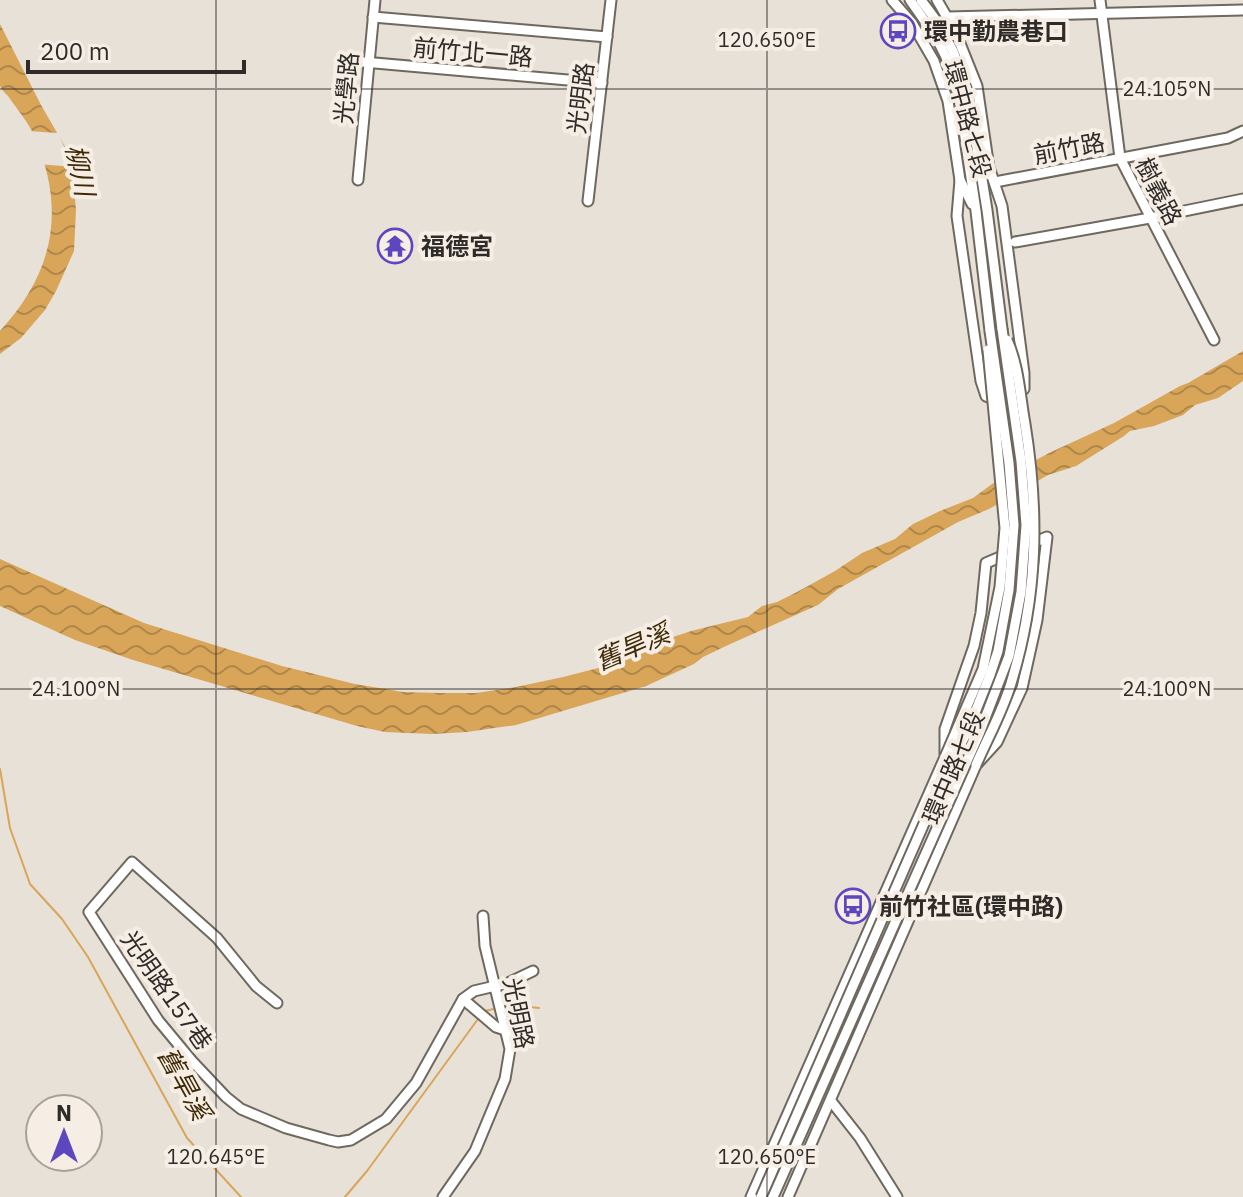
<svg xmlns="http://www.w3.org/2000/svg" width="1243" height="1197" font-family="'IBM Plex Sans','Noto Sans TC',sans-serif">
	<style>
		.water { fill: url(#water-waves) }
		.pier { fill: #e8e1d8 }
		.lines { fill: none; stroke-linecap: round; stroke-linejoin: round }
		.stream { stroke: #d8a559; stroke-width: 2 }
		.minor-casing { stroke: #6e685f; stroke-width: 13 }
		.minor { stroke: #fff; stroke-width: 9 }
		.minor-bridge-casing { stroke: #6e685f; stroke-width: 13; stroke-linecap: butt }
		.minor-bridge { stroke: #fff; stroke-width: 9 }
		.ticks { fill: none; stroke: #2e2b28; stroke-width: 2; stroke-opacity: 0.45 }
		.labels { text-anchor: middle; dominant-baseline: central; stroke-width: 8; stroke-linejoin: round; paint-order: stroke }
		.poi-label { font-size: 24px; font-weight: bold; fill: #2e2b28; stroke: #f6eee5; text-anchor: start }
		.street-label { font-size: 24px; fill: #2e2b28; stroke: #f6eee5 }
		.water-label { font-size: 26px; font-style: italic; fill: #3f2a07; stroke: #f6eee5 }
		.ticks-label { font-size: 20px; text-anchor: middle; fill: #2e2b28; stroke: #f6eee5; stroke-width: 8; stroke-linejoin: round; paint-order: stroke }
	</style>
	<defs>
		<pattern id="water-waves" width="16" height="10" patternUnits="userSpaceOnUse" patternTransform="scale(2)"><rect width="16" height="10" fill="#d8a559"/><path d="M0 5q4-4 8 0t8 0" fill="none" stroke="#b0874a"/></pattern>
	</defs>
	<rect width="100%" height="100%" fill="#e8e1d8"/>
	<g class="water">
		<path d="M0,24L41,105L67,150L75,171L74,187L76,210L74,251L56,291L45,310L21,338L0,354V331C54,272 66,211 35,137C28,122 17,109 8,96C5,93 2,90 0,86C0,77 0,36 0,24Z"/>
		<path d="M1243,351V381L1218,398L1195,405L1183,415L1154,426L1130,431L1124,436L1076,466L1048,475L989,509L958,522L838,589L818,605L728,645L703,657L694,664L646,686L516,725L467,732L432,734L385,732L357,726L133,660L75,640L0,606V559L144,623L282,666L355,684L403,692L441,693H476L516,687L563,677L610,665L664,640L691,631L748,617L762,606L777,602L797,592L835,571L862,553L895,539L913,524L940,511L973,498L992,484L1049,453L1114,423L1180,386L1188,383Z"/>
	</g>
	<path class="pier" d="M28,131L58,133L73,167L39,164Z"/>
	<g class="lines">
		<g class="stream">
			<path d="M0,769L10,828L30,884L62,919L88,957L187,1138L241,1197"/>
			<path d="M504,1007L511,1005L539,1008"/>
			<path d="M485,1011L498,1008"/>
			<path d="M345,1197L367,1171L478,1019"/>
		</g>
		<g class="minor-casing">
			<g id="minor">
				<path d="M892,0L912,23L934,61L948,101L960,180L972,204"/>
				<path d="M910,0L936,37L946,57L959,97L976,211L990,331"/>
				<path d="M921,0L938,23L953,51L968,92L987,210L1002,329"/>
				<path d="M937,0L955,31L977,86L990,175"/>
				<path d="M1100,0L1120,158L1214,340"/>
				<path d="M373,17L607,37"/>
				<path d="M948,17L1243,10"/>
				<path d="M341,60L602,83"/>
				<path d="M358,180L375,0"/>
				<path d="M960,180L957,216L981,381L986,396C997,402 1015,398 1024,389V373L1002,206L990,170"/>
				<path d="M995,182L1228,138L1243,131"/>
				<path d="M588,201L611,0"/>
				<path d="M1015,242L1150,218L1243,199"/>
				<path d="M463,999L496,1027L505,1030"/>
				<path d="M277,1003L256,986L217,938L132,862L89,912L158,1020L192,1061L226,1097L241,1109L286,1128L329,1140L338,1142L351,1140L386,1119L416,1083L463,999L474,991L508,983L533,971"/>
				<path d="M831,1101L860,1138L897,1197"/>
				<path d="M443,1197L475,1151L505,1079L510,1049L485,946L483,916"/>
				<path d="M751,1197L945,757V729L974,646L981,613L986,563L1047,537L1037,620L1022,688L997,742L976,765L788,1197"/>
			</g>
		</g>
		<use href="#minor" class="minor"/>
		<g class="minor-bridge-casing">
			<g id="minor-bridge">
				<path d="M945,757L983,669L1000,587L1005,528L988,350"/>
				<path d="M976,765C988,737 1004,709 1012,680C1038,594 1039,512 1025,424C1020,397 1019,366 1007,340"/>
				<path d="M761,1197L946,773L968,730L990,675L998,651L1009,590L1014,525L1009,463L990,331"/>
				<path d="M773,1197L979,734L1009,656L1021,592L1026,525L1021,461L1002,329"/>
			</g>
		</g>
		<use href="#minor-bridge" class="minor-bridge"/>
	</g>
	<path class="ticks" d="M216,0V1197M767,0V1197M0,89H1243M0,689H1243"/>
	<defs>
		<g id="bus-ring" transform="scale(1.8)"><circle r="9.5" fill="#f6eee5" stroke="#5d47c0" stroke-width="1.5"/><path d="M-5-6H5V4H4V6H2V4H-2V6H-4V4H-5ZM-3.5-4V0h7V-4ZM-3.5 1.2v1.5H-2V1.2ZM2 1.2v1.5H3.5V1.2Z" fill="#5d47c0"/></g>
		<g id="temple-ring" transform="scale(1.8)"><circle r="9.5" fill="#f6eee5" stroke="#5d47c0" stroke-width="1.5"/><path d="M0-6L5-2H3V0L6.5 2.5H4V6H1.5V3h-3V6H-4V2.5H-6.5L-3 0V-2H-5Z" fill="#5d47c0"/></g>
	</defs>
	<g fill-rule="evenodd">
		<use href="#bus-ring" x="898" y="31"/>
		<use href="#temple-ring" x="395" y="246"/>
		<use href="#bus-ring" x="853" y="906"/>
	</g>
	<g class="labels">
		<g class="poi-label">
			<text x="924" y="31">環中勤農巷口</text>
			<text x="421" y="246">福德宮</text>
			<text x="879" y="906">前竹社區(環中路)</text>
		</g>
		<g class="street-label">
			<text transform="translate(473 52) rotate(5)">前竹北一路</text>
			<text transform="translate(346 88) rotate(-85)">光學路</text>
			<text transform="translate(580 98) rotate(-83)">光明路</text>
			<text transform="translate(968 119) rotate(75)">環中路七段</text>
			<text transform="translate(1069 148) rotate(-11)">前竹路</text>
			<text transform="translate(1159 191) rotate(63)">樹義路</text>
			<text transform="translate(953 767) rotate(-67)">環中路七段</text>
			<text transform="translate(167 990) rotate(55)">光明路157巷</text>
			<text transform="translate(519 1013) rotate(79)">光明路</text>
		</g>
		<g class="water-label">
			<text transform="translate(81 170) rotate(78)">柳川</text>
			<text transform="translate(632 646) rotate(-23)">舊旱溪</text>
			<text transform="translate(185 1083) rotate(61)">舊旱溪</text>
		</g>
	</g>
	<g class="ticks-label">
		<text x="767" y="47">120.650°E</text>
		<text x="1167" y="96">24.105°N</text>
		<text x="76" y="696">24.100°N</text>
		<text x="1167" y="696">24.100°N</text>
		<text x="216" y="1164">120.645°E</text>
		<text x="767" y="1164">120.650°E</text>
	</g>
	<g transform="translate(64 1133)"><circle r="38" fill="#f6eee5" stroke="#a6a099" stroke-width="2"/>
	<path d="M0-6L14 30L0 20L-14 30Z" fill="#5d47c0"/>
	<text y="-12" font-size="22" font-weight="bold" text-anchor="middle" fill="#2e2b28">N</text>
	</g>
	<path d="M28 60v12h216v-12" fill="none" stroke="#2e2b28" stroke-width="4"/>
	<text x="40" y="60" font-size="24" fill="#2e2b28" stroke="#f6eee5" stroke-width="6" paint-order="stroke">200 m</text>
</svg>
